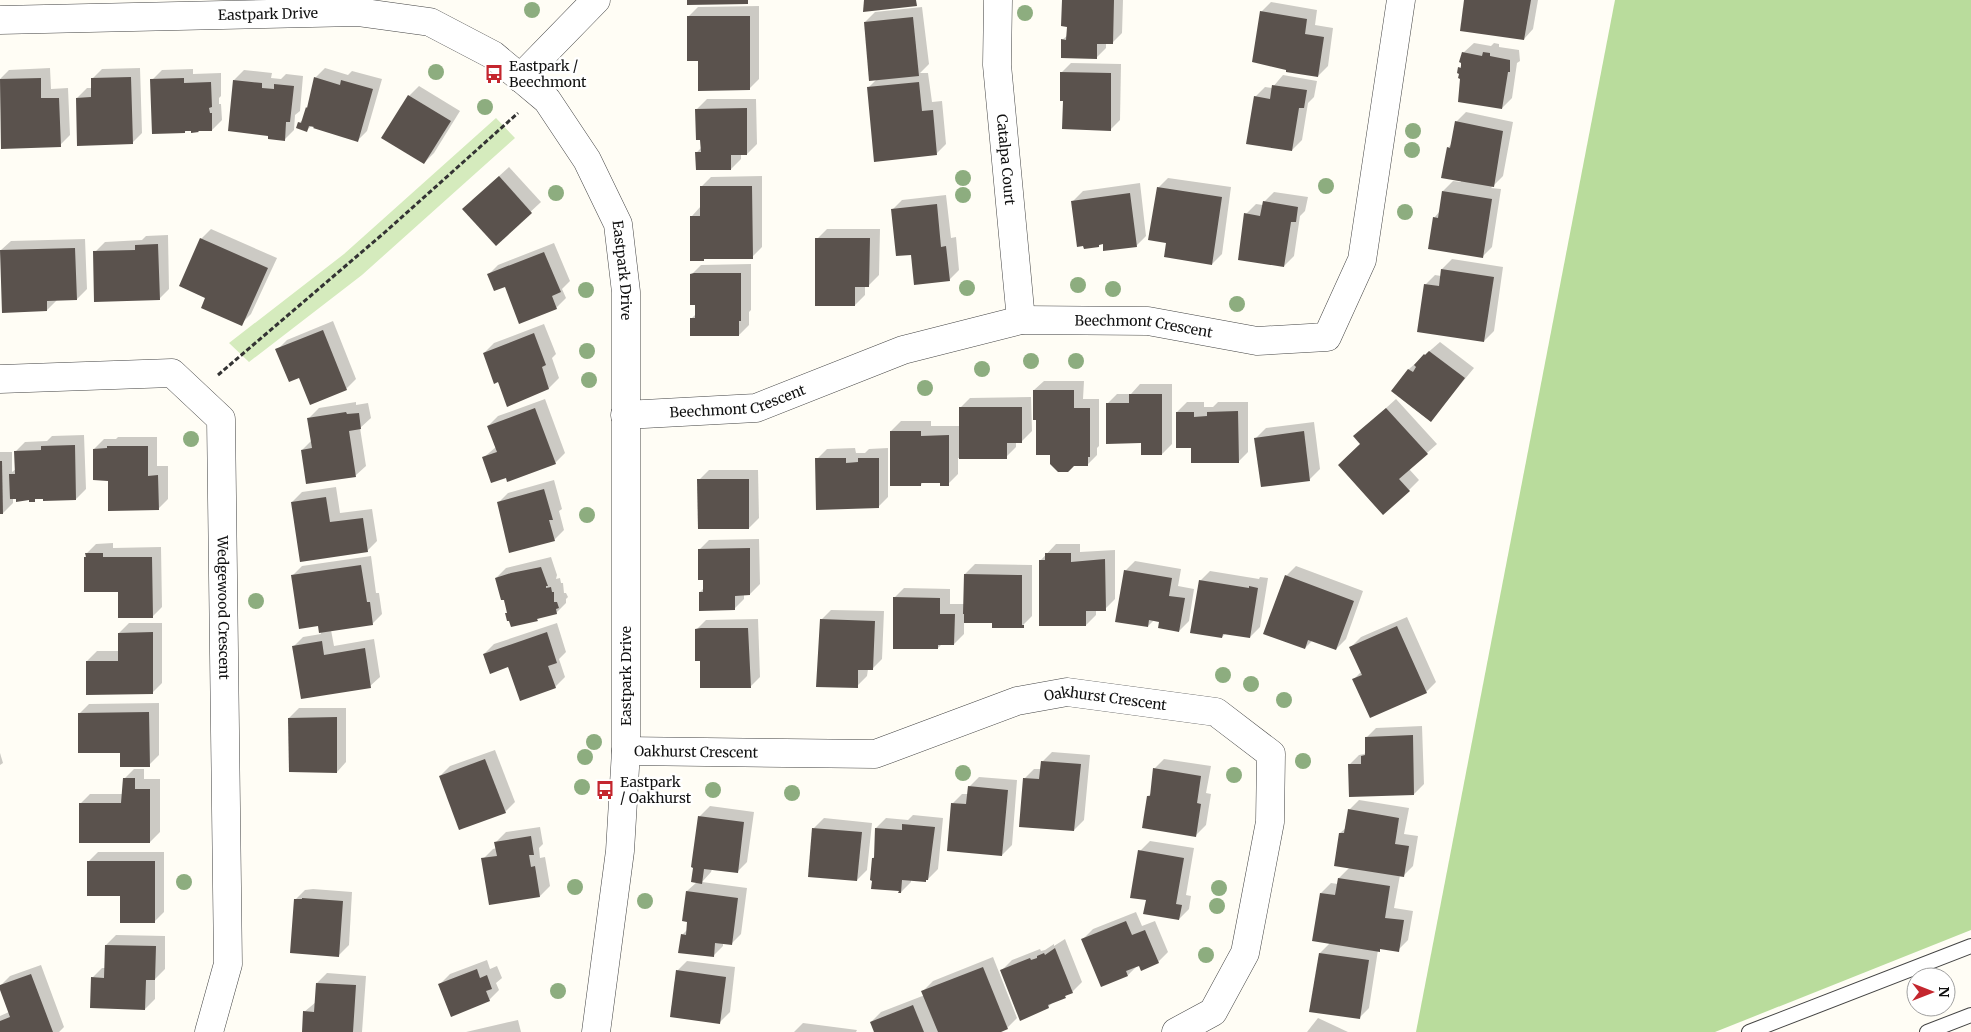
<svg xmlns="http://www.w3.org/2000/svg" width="1971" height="1032" font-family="Merriweather,serif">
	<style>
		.green { fill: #d5ebbd }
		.forest { fill: #b9dc9c }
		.shadow { fill: #0003 }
		.building { fill: #5a524d }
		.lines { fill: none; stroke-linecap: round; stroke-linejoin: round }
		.lane-casing { stroke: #444; stroke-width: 16 }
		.street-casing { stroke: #444; stroke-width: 29 }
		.path { stroke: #333; stroke-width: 3; stroke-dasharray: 5 2.5; stroke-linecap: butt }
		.lane { stroke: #fff; stroke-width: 14 }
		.street { stroke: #fff; stroke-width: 28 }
		.tree { fill: #8dad7f }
		.labels { text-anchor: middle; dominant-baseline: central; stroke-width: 5; stroke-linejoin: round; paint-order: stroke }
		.street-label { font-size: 14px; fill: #111; stroke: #fff }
		.poi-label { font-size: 14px; fill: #111; stroke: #fff; text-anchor: start }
	</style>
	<rect width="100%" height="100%" fill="#fffdf5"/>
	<path class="green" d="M496,118L515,138L362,275L249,362L229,343L344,254Z"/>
	<path class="forest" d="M1615,0H1971V930L1715,1032H1416Z"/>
	<g class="shadow">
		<path d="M1063,0H1123L1122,33L1112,43H1106V48L1096,58L1062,40L1068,35V25Z"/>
		<path d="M1465,0H1538L1533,29L1524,39Z"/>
		<path d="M1271,2L1317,10L1315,25L1333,28L1328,66L1318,76L1261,12Z"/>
		<path d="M759,6V79L749,89L700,60L688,17L698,7Z"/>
		<path d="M922,7L929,64L920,73H928L932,102L942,101L946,144L936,154L869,87L877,79L865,22L875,12Z"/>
		<path d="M1474,43L1491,46L1494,43L1499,44V47L1519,50L1520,61L1517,63L1512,98L1502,108L1462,78L1459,68L1462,65L1463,53Z"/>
		<path d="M1071,63L1121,64L1120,120L1110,130L1064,100L1061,73Z"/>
		<path d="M50,68L51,89L68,88L70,135L60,145L2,147L0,79L9,70Z"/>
		<path d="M140,68L142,133L132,143L77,98L87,88H92V79L102,69Z"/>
		<path d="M325,68L348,75L352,71L382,79L367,131L357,141L312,125L307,130L299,123L304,119L309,106L315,78Z"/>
		<path d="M193,69V74L221,73V96L219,98V104H221L222,120L212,130L200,129L192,131L186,130L185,132L152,80L162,70Z"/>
		<path d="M244,70L272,73L271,78L281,79L286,74L303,76L300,111L295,115L294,130L284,140L234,80Z"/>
		<path d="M1283,75L1317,81L1314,97L1308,103L1302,140L1292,150L1255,97L1265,87L1272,88Z"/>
		<path d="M419,86L460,111L434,153L424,163L409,96Z"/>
		<path d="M707,99H756L757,144L747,154H741V159L731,169L697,152L702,147L697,109Z"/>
		<path d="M1466,112L1513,122L1503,176L1491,188L1501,189L1492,247L1482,257L1434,218L1440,211L1443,191L1453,181L1461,182L1448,148L1452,143L1456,122Z"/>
		<path d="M509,167L541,202L496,244L474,199Z"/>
		<path d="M762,176V247L752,257H706L703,260L692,216L701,206V187L711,177Z"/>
		<path d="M1168,178L1231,187L1222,254L1212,264L1168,241L1158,188Z"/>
		<path d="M1140,183L1146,236L1136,246L1104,242L1098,246L1073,201L1083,191Z"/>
		<path d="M1274,192L1308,197L1305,211L1300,216L1294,256L1284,266L1246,214L1256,204L1263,205L1264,202Z"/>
		<path d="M946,195L951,238L956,237L959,270L949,280L912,253L892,210L902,200Z"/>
		<path d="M211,229L277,258L251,314L241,324L207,297L201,239Z"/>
		<path d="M827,229H880L879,275L869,285H865V295L855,305L817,239Z"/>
		<path d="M168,235L169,289L159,299L95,252L105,242L142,240L146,236Z"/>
		<path d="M85,239L87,289L77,299L57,300L47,310L1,250L11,241Z"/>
		<path d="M554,243L570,281L562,289L566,298L556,308L505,285L488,275L498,265Z"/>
		<path d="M1452,259L1503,267L1494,331L1484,341L1425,285L1435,275L1441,276L1442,269Z"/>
		<path d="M751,264V310L749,312V325L739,335L692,318L696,314V304L691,275L701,265Z"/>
		<path d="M333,321L356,379L346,389L299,376L277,350L287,340Z"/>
		<path d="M544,324L556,354L552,358L559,378L549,388L508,406L498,381L484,353L494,343Z"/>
		<path d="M1440,342L1474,368L1430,421L1392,391L1409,369Z"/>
		<path d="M1044,381H1084L1083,399H1099V446L1097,448V455L1087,465L1051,454L1038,419L1034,390Z"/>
		<path d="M1140,384H1172V444L1162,454L1142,442L1107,404L1117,394H1131Z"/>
		<path d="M1031,397L1032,431L1022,441H1016V447L1006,457L958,458V474L948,484L941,482H923L921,485L891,431L901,421H931V426H960V408L970,398Z"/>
		<path d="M545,399L565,453L555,463L506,477L483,458L496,447L488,426L498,416Z"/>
		<path d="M1396,399L1437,444L1409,469L1419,480L1409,490L1361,444L1365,427Z"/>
		<path d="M356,402V405L368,403L371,418L360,428L366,466L356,475L302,450L312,440L309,418L319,408Z"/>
		<path d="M1187,402H1204V407H1213L1218,402H1248V452L1238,462L1193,446L1177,412Z"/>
		<path d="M1314,422L1320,469L1310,479L1262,486L1256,438L1266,428Z"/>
		<path d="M84,435L86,489L76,499L45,498H36L34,500L13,498V503L3,513H0V452H12V472L16,469L15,452L25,442L47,441L52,436Z"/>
		<path d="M118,437H157V466H168V499L158,509L94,449L104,439H116Z"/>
		<path d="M855,448L856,453H865L869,449L888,448V497L878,507L817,459L827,449Z"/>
		<path d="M709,470H758L759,518L749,528L699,480Z"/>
		<path d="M554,480L562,509L559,511L564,530L554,540L498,503L508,493Z"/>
		<path d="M336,487L340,513L372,509L377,541L367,551L292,502L302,492Z"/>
		<path d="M759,539L760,584L750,594H744V599L734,609L700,592L704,588L699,550L709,540Z"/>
		<path d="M113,543V548L161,547L162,607L152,617L119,590L85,558L87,553L96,544Z"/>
		<path d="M1056,544H1080V552L1115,550V599L1105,609L1096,610V615L1086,625L1040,561Z"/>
		<path d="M371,556L376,593H379L382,614L372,624L331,630L334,646L374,639L380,677L370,686L293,647L303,637L321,634L319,624L292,576L302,566Z"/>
		<path d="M551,557L557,575L556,579L560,578L561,583H563L564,593H566L568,597L566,599V603L556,613L512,625L506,614L508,612L496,578L506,568Z"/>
		<path d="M1135,561L1181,569L1178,586L1194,589L1189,621L1179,631L1160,621L1154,620L1148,626L1125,571Z"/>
		<path d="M975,564L1032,565V616L1022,626L993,622H964V634L954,644H942L938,648L894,598L904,588L950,589V604H964L965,574Z"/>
		<path d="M1296,566L1363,591L1346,639L1336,649L1313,640L1305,648L1286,576Z"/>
		<path d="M1210,571L1259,579L1260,577L1268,578L1260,627L1250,637L1226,633L1222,637L1200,581Z"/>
		<path d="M831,610L884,611L882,659L872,669H868L867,676L857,686L821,620Z"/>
		<path d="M1407,617L1436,682L1426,692L1354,679L1362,671L1351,647L1361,637Z"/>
		<path d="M758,619L760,677L750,687L701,660L696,630L706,620Z"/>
		<path d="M129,623H162V683L152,693L87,661L97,651H119V633Z"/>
		<path d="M557,623L566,652L559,659L565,677L555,687L484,654L494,644Z"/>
		<path d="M159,703V755L149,765L79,714L89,704Z"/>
		<path d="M299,708H346V762L337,772L289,718Z"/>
		<path d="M1422,726L1424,784L1414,794L1349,765L1359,755L1364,754L1367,752L1366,738L1376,728Z"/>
		<path d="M495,750L515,802L505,812L440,776L450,766Z"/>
		<path d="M1052,752L1090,755L1084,820L1074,830L1024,779L1034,769H1041L1042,762Z"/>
		<path d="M0,753L3,763L0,765Z"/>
		<path d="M1164,759L1211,766L1206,793L1211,794L1206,825L1196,835L1148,796L1152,793L1154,769Z"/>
		<path d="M134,769H144V779H160V832L150,842L80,804L90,794H123L124,779Z"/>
		<path d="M979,777L1017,780L1012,845L1002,855L952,804L962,794H968L969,787Z"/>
		<path d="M1359,800L1409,808L1404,834L1418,836L1413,866L1403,876L1400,875L1394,908L1413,911L1408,940L1398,950L1382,948L1378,950L1369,1008L1359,1018L1320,953L1330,943L1321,893L1331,883L1338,884L1339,878L1350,867L1340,833L1347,827L1349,810Z"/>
		<path d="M710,806L754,812L747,862L737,872L712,869L711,872L702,882L747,888L741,934L731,944L723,943V946L713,956L682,935L688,929L687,891L697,882L695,867L693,866L700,816Z"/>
		<path d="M913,815L943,818L938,869L928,879H911V882L901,892L873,858L875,856L876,828L886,818L908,820Z"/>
		<path d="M824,818L872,823L867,870L857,880L814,828Z"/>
		<path d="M540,827L543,844L539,848L540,858L545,857L550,886L540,896L490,904L483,859L493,849L497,848L496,842L506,832Z"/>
		<path d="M1150,841L1194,848L1186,895L1191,896L1189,909L1179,919L1147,899L1140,851Z"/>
		<path d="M98,852H164V912L154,922L121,895L88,862Z"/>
		<path d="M313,889L352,892L349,945L339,955L295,900L305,890Z"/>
		<path d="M1136,912L1142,926L1155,921L1168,952L1158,962L1138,965L1128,975L1083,939L1093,929Z"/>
		<path d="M116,935L165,936V969L155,979V999L145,1009L92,978L102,968H106V945Z"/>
		<path d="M1065,939L1082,982L1072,992L1053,1002L1048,1007L1002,970L1012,960L1040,949L1041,951L1045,950L1054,944V946Z"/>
		<path d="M993,957L1017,1018L1007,1028L998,1032H873L875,1031L871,1022L881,1012L925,995L923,991L933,981Z"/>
		<path d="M487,960L490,969L497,966L502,978L496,983L499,990L489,1000L440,984L450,974Z"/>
		<path d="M687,961L735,967L730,1012L720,1022L677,971Z"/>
		<path d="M41,965L64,1027L59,1032H0V1016L9,1012L0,986L10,976Z"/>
		<path d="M327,973L366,976L362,1032H303L304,1012L316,1002L317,983Z"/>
		<path d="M1318,1018L1348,1032H1307Z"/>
		<path d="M518,1020L521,1032H466Z"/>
		<path d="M803,1023L857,1030L856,1032H794Z"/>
	</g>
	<g class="building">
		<path d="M687,0H748V4L687,5Z"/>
		<path d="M864,0H916L917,6L863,12Z"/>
		<path d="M1062,0H1114L1113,44H1097V59L1061,58V39L1066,40L1067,27L1061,26Z"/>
		<path d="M1464,0H1531L1524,40L1460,31Z"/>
		<path d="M1260,11L1307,19L1305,34L1324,37L1318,77L1286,72V70L1252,62Z"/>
		<path d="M687,16H750V90L698,91V61H687Z"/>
		<path d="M913,17L919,76L869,81L864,22Z"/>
		<path d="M1462,52L1482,56L1483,52L1490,53V56L1510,60V72H1508L1502,109L1458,102L1460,79L1458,78L1459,74L1457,73L1458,67L1461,68V63L1459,62Z"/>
		<path d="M1060,72L1111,73V131L1062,129L1063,101H1060Z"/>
		<path d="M131,77L133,144L77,146L76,98L91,97V78Z"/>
		<path d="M314,77L340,85L341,80L373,89L358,142L313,128L314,127L309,126L307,132L296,128L298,122L301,123L306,107L307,108Z"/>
		<path d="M41,78V98H59L61,147L1,149L0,79Z"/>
		<path d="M184,78V83L211,82L212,107L209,108L210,113H212V131H198L199,132L191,133V131H185V133L152,134L150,79Z"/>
		<path d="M233,80L262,83V88L274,89V84L294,86L290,122H286L285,141L268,139V136L228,131Z"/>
		<path d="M919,82L922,111L933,110L937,155L874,162L867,87Z"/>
		<path d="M1272,85L1307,90L1304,108H1299L1292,151L1246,144L1254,96L1270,99Z"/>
		<path d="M408,95L451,121L424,164L381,138Z"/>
		<path d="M747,108V155H731V170H696L695,152H701L700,140H696L695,109Z"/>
		<path d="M1455,121L1503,131L1494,187L1441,178L1447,147L1450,148Z"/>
		<path d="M499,176L532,213L496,246L462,209Z"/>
		<path d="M700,186H752L753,259H704V261H690V216H700Z"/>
		<path d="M1157,187L1222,197L1212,265L1164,257L1166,243L1148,240Z"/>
		<path d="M1442,191L1492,199L1483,258L1428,249L1433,217L1438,218Z"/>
		<path d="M1130,193L1137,247L1103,251V244L1099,245V247L1084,249L1083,246L1077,247L1071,201Z"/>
		<path d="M1263,201L1298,207L1296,222H1291L1284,267L1238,260L1244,213L1260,216Z"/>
		<path d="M937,204L941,247L946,246L950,281L914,285L911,255L896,256L891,209Z"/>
		<path d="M200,238L268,268L242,326L201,308L205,298L179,286Z"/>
		<path d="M815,238H870L869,287H855V306H815Z"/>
		<path d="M158,244L160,300L94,302L93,251L135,250V245Z"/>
		<path d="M75,248L77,300L47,301V311L2,313L0,250Z"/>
		<path d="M544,252L561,292L552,296L557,309L519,324L505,287L494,291L487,274Z"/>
		<path d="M1441,269L1494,277L1484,342L1417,332L1424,284L1439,286Z"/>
		<path d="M694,273H741V321H739V336H690V318H695V305H690V274Z"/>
		<path d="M323,330L347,390L310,405L299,378L289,382L275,349Z"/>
		<path d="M534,333L546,365L542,367L549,389L507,407L498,382L494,384L483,353Z"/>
		<path d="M1429,351L1465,378L1431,422L1391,391L1408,369L1413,372L1416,367L1414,365L1424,354L1425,355Z"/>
		<path d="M1033,390H1074V408H1090V457H1088V466H1074L1068,472H1058L1050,464V455H1036V420H1033Z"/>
		<path d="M1129,394H1162V455H1141V443L1106,444V403H1129Z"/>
		<path d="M959,407H1022V443H1007V459H959Z"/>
		<path d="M535,408L556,464L507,482L506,478L491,483L482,457L497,452L487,426Z"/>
		<path d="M1386,408L1428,454L1399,479L1410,491L1383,515L1338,465L1360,444L1353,436Z"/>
		<path d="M1238,411L1239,463H1191V448H1176V412H1194V417L1207,416V412Z"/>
		<path d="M346,412L347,414L359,413L361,429L349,431L356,477L306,484L301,450L312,448L307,418Z"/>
		<path d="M890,431H921V436L949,435V486H940V483H921V486H890Z"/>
		<path d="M1304,431L1310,481L1261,487L1254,438Z"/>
		<path d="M75,445L76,500L43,501V499H35V502H29V500L16,502V499H10L9,474H15L14,451L41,450V446Z"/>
		<path d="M107,446H148V476L158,475L159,510L108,511V481L93,480V449L107,448Z"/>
		<path d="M815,458H846V463L858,462V458H879V508L816,510Z"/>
		<path d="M0,461H2L3,514H0Z"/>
		<path d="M697,479H749V529H698Z"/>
		<path d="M544,489L553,520H549L555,541L509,553L497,502Z"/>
		<path d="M326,497L330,522L363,518L368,552L300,562L291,502Z"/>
		<path d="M750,548V595L735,596V610L699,611V592H703V580H698V549Z"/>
		<path d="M85,553H103V557H152L153,618H118V592H84V557H86Z"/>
		<path d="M1045,553H1071V562L1105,559L1106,611H1086V626H1039V560H1045Z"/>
		<path d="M361,565L367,602H370L373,625L319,633L318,626L299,629L291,575Z"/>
		<path d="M541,567L548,586H546V588L551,587L552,592H554V602H557L559,608L556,609L557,614L537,619L538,621L511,627L509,621H507L505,613H507L504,600H501L495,578L511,573Z"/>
		<path d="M1124,570L1172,578L1169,596L1185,598L1179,632L1158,628L1159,622L1149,620L1148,627L1115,622Z"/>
		<path d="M964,574L1022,575V625H1024V628H992V623H964V614H963Z"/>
		<path d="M1285,575L1354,601L1336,650L1308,640L1305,649L1263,634Z"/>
		<path d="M1199,580L1249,588V586L1258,588L1250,638L1223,634L1222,638L1190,633Z"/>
		<path d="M893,597L940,598V614H955L954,645H938V649H893Z"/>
		<path d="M820,619L875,621L873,670H858V688L816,687Z"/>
		<path d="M1397,626L1427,693L1370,718L1352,679L1362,675L1349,647Z"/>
		<path d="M701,628H748L751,688H700V661H695V629Z"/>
		<path d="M153,632V694L86,695V661H118V633Z"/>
		<path d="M547,632L557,663L548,666L556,688L520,701L508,667L490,674L483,654Z"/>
		<path d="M322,641L324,655L365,648L371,688L301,699L292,646Z"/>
		<path d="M149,712L150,767H120V753H78V713Z"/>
		<path d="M337,717V773L289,772L288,718Z"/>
		<path d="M1413,735L1414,795L1349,797L1348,764H1361V756L1365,755V737Z"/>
		<path d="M485,759L506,813L459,830L439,776Z"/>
		<path d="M1041,761L1081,764L1074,831L1019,827L1023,778L1039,779Z"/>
		<path d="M1153,768L1201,776L1197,803L1201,804L1196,837L1142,828L1147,796H1150Z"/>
		<path d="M123,778H135V789H150V843H79V803H121Z"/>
		<path d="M968,786L1008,790L1002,856L947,851L951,803L966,804Z"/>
		<path d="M1348,809L1399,818L1395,844L1409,846L1404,877L1334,866L1339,833H1344Z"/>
		<path d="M698,816L744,822L738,873L704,869L702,884L691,882L693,868L691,867Z"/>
		<path d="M902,824L935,827L928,880H926V882L902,880L901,893H898L899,891L871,889L872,881L870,880L872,858H874L875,828L902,830Z"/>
		<path d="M812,828L862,832L857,881L808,877Z"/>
		<path d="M531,836L534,855H529L531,867L535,866L540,897L489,905L481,858L497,856L494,842Z"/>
		<path d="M1138,850L1184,858L1176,904L1182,905L1179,920L1143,914L1146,900L1130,898Z"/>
		<path d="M87,861H155V923H120V896H87Z"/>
		<path d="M1338,878L1390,886L1385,918L1404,920L1399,952L1380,949V952L1312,941L1320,893L1335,895Z"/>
		<path d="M686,891L738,898L732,945L715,943L714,957L678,953L681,934L686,935L687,922L682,921Z"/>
		<path d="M302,898L343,901L339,957L290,953L294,899H302Z"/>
		<path d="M1126,921L1132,935L1145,930L1159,963L1141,971L1139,966L1126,971L1128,976L1101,987L1081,939Z"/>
		<path d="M105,945L156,946L155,980H146L145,1010L90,1008L91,977L104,978Z"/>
		<path d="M1055,948L1073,993L1065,996L1066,998L1048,1005L1049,1008L1020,1021L1000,970L1030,958L1031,960L1037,958V956L1044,953L1045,955Z"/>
		<path d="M1319,953L1369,960L1360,1019L1309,1012Z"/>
		<path d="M983,967L1008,1029L1001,1032H938L921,991Z"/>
		<path d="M477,969L480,978L487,975L492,989L486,991L490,1001L451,1017L438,984Z"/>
		<path d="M676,970L726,977L720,1024L670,1017Z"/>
		<path d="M31,974L53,1032H0V1021L10,1017L0,990V985Z"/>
		<path d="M316,983L356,985L353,1032H302L303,1011L314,1012Z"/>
		<path d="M913,1005L924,1032H874L870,1022Z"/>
	</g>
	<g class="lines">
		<g class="lane-casing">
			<g id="lane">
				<path d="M1749,1032L1971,946"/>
				<path d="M1927,1032L1971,1015"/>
			</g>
		</g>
		<g class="street-casing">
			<g id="street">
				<path id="s1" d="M998,0L997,65L1021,320"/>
				<path id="s2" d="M0,20L357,12L430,22L493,55L547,100L587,160L618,224L626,292V751L620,851L596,1032"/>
				<path d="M520,78L596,0"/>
				<path id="s3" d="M0,379L172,373L221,419L228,964L209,1032"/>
				<path id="s4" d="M625,415L756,408L903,350L1021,320L1148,321L1257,341L1327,337L1362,260L1401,0"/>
				<path id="s5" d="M626,751L875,754L1017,701L1067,692L1216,712L1271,754L1270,822L1245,953L1213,1012L1176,1032"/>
			</g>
		</g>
		<path class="path" d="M218,375L384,233L518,113"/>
		<use href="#lane" class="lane"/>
		<use href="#street" class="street"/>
	</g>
	<g class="tree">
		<circle cx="532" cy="10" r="8"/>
		<circle cx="1025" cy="13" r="8"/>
		<circle cx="436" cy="72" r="8"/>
		<circle cx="485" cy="107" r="8"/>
		<circle cx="1413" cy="131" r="8"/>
		<circle cx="1412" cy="150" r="8"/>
		<circle cx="963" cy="178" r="8"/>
		<circle cx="1326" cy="186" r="8"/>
		<circle cx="556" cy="193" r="8"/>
		<circle cx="963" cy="195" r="8"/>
		<circle cx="1405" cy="212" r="8"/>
		<circle cx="1078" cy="285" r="8"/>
		<circle cx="967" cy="288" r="8"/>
		<circle cx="1113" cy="289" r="8"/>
		<circle cx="586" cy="290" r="8"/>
		<circle cx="1237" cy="304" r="8"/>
		<circle cx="587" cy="351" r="8"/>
		<circle cx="1031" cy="361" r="8"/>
		<circle cx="1076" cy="361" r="8"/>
		<circle cx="982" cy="369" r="8"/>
		<circle cx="589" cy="380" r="8"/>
		<circle cx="925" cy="388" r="8"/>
		<circle cx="191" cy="439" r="8"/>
		<circle cx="587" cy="515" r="8"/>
		<circle cx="256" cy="601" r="8"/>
		<circle cx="1223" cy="675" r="8"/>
		<circle cx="1251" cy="684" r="8"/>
		<circle cx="1284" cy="700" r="8"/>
		<circle cx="594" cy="742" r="8"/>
		<circle cx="585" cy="757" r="8"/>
		<circle cx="1303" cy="761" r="8"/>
		<circle cx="963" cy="773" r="8"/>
		<circle cx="1234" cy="775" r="8"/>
		<circle cx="582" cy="787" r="8"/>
		<circle cx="713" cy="790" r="8"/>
		<circle cx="792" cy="793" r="8"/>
		<circle cx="184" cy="882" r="8"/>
		<circle cx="575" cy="887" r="8"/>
		<circle cx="1219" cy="888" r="8"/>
		<circle cx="645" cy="901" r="8"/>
		<circle cx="1217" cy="906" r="8"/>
		<circle cx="1206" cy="955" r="8"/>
		<circle cx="558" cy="991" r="8"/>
	</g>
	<defs>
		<g id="bus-bare" transform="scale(1.5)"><path d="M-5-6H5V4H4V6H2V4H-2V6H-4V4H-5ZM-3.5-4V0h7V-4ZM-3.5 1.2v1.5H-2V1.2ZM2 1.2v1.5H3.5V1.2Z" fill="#c4262e" stroke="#fff" stroke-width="2.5" paint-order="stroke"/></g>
	</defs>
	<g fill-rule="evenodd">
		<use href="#bus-bare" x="494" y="74"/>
		<use href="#bus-bare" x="605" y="790"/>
	</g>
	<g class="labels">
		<g class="street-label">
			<text stroke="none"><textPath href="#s2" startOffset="268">Eastpark Drive</textPath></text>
			<text stroke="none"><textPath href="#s1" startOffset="160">Catalpa Court</textPath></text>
			<text stroke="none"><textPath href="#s2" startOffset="762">Eastpark Drive</textPath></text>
			<text stroke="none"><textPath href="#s4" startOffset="534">Beechmont Crescent</textPath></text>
			<text stroke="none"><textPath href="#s4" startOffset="114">Beechmont Crescent</textPath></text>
			<text stroke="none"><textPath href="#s3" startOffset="428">Wedgewood Crescent</textPath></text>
			<text transform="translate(626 676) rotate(-90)">Eastpark Drive</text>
			<text stroke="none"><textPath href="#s5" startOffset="490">Oakhurst Crescent</textPath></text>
			<text stroke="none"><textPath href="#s5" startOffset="70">Oakhurst Crescent</textPath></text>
		</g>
		<g class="poi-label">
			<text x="509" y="66">Eastpark /<tspan x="509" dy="16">Beechmont</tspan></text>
			<text x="620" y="782">Eastpark<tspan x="620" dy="16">/ Oakhurst</tspan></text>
		</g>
	</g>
	<g transform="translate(1931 992) rotate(90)"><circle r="24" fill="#ffffff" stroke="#a0a0a0"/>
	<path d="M0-4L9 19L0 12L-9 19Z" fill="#c4262e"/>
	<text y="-8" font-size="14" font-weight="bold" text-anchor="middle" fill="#111111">N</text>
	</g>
</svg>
